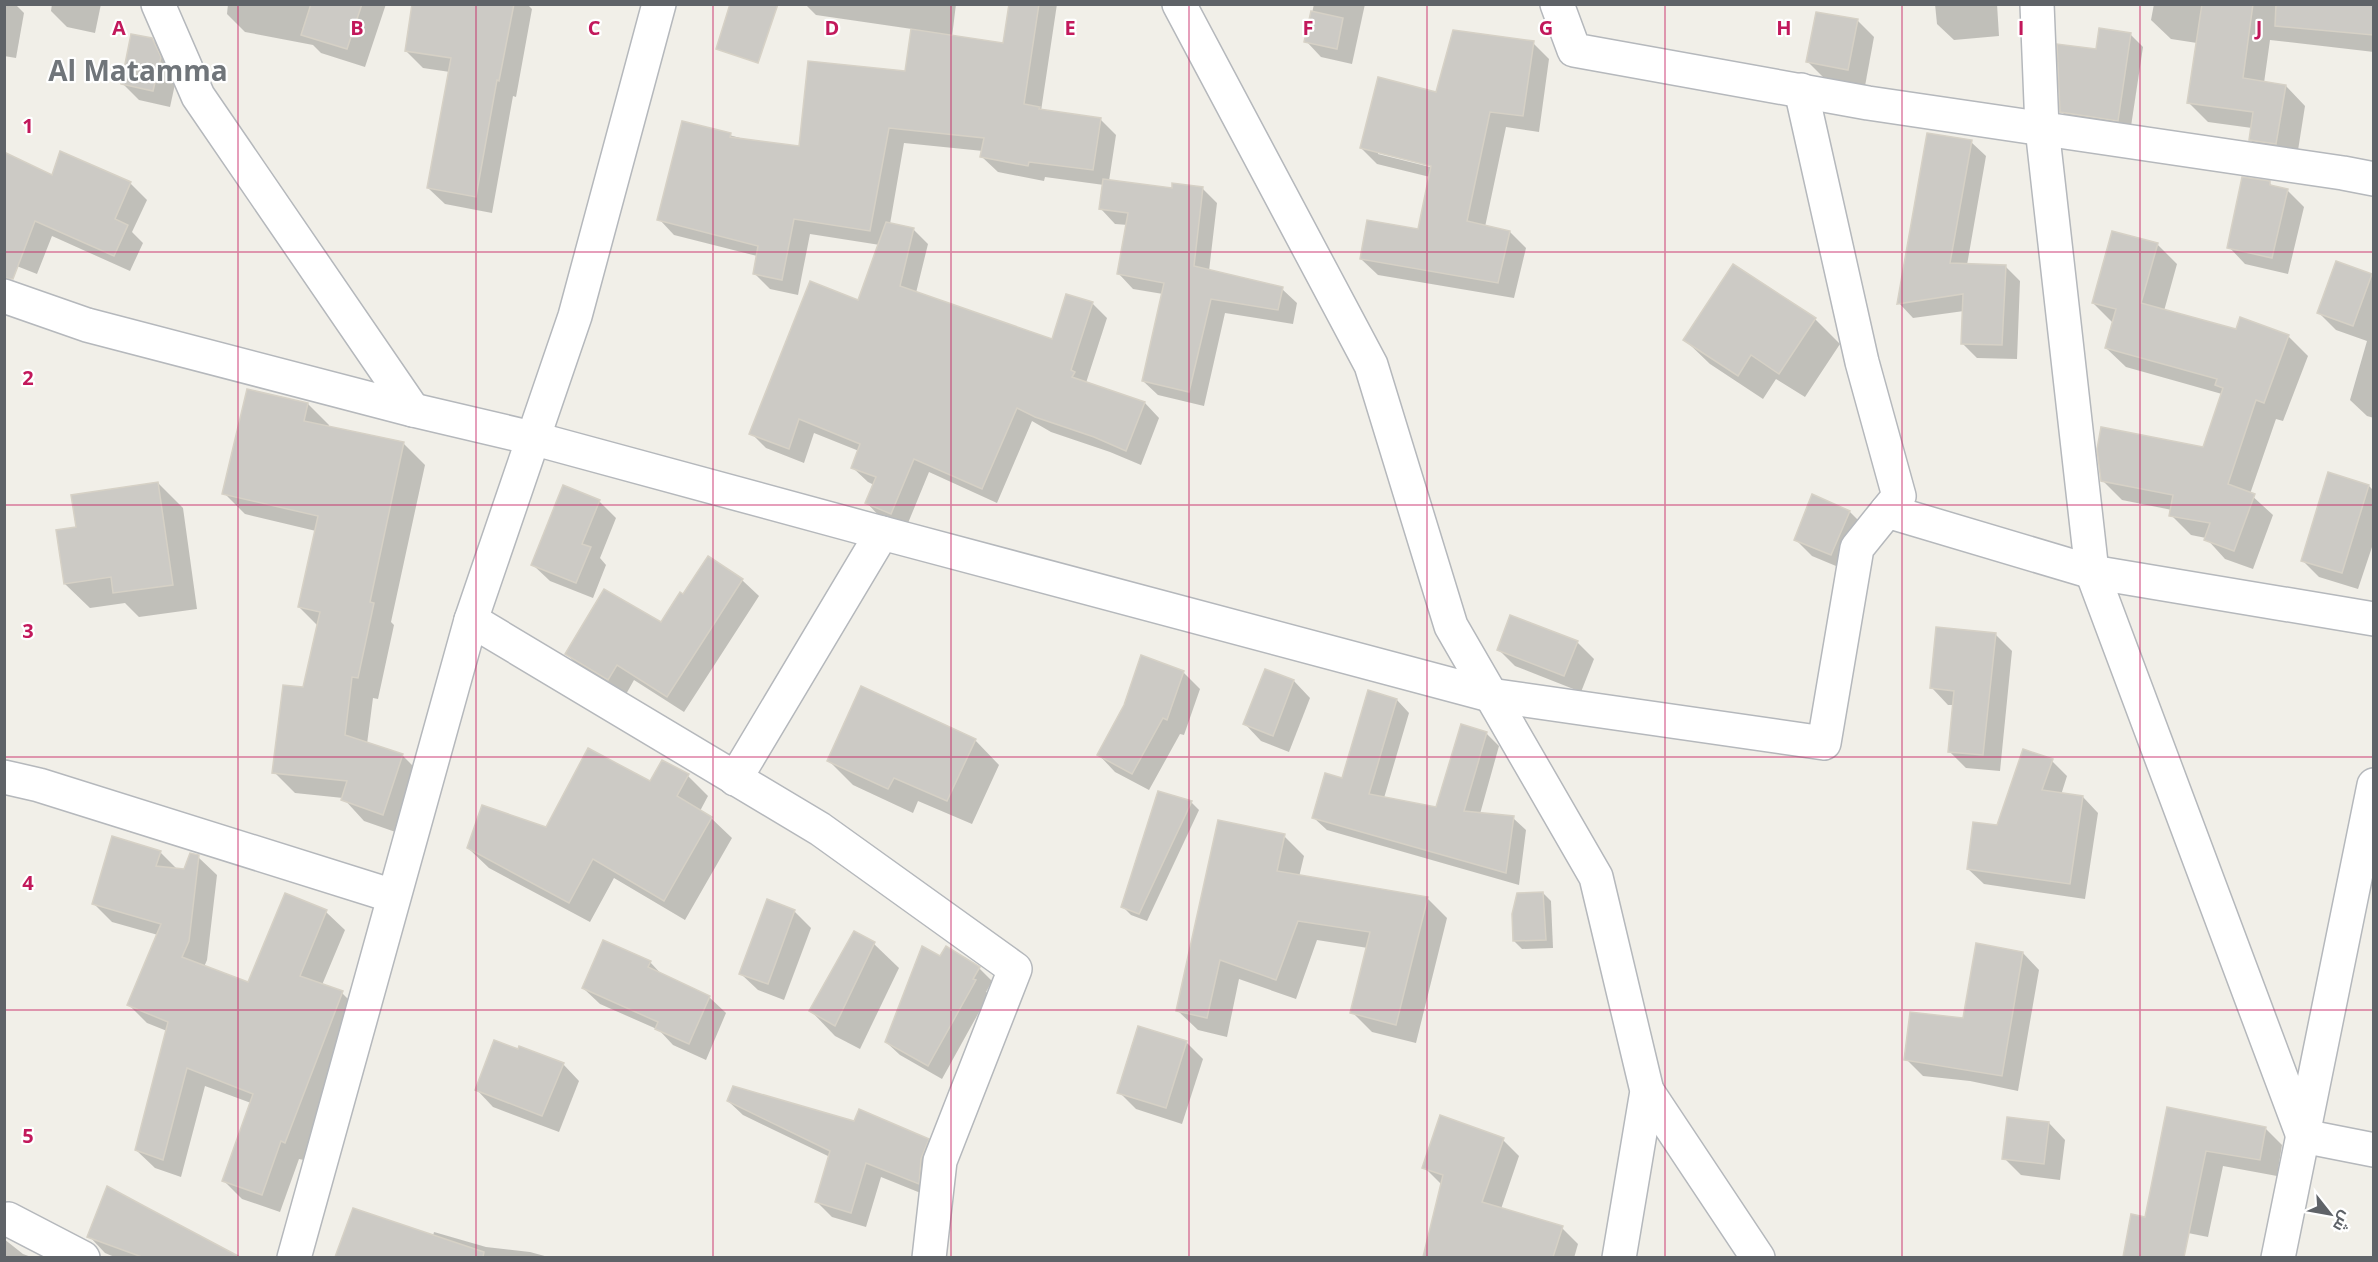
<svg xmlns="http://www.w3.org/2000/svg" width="2378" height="1262" font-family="'Open Sans',Cairo,sans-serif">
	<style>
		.shadow { fill: #0003; fill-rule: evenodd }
		.building { fill: #cccac5; stroke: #d6d1c6; stroke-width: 1.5 }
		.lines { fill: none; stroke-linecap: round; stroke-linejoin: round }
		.minor-casing { stroke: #b5b8bc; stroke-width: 36 }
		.minor { stroke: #fff; stroke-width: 33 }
		.grid { fill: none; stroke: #c2185b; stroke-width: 1.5; stroke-opacity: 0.55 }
		.labels { text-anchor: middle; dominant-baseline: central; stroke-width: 4.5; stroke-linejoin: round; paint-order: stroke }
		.town-label { font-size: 28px; font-weight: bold; fill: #70757a; stroke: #fff }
		.grid-label { font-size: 20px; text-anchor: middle; font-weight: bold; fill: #c2185b; stroke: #fff; stroke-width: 4.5; stroke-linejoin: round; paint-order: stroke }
	</style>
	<rect width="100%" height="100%" fill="#f1efe8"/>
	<g class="shadow">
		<path d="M4,4H15L24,13L16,58L4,56Z"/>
		<path d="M52,4H101L95,33L67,27L51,11Z"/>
		<path d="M228,4H386L365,67L321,53L313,45L245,32L227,14Z"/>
		<path d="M413,4H527L532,9L516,97L513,96L492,213L445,204L428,188L450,72L423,68L406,51Z"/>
		<path d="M805,4H956L952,37L1005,45L1011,4H1057L1041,111L1100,119L1116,135L1109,181L1173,189L1202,188L1217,203L1209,271L1282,289L1297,303L1293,324L1225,313L1204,406L1158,395L1143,381L1163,294L1133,289L1119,274L1128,225L1115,224L1101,209L1104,185L1045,177L1044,181L998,172L982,157L983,151L904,143L890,224L913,229L928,244L916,293L1053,341L1092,303L1107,318L1086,383L1145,403L1159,418L1141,465L1110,452L1051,432L1032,421L997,503L929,472L906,528L881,518L867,503L874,485L868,482L853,468L859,451L814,433L804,463L766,448L751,433L859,302L880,245L810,234L798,295L770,289L754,273L757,256L674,235L659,219L684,123L759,143L800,148L906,73L912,29L816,15Z"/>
		<path d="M1314,4H1365L1352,64L1321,57L1306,41Z"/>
		<path d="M1935,4H1997L1999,36L1954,40L1937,24Z"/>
		<path d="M2154,4H2374V52L2270,40L2264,83L2286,86L2305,106L2296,163L2270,159L2250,140L2252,128L2208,122L2189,103L2197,43L2171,39L2151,20Z"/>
		<path d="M1858,21L1874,37L1865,86L1825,79L1808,62Z"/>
		<path d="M2130,34L2143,47L2130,133L2074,124L2062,112L2097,50Z"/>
		<path d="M152,39L169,56L177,75L170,107L139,100L123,84Z"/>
		<path d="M1533,43L1549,59L1539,132L1506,127L1485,227L1510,232L1526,248L1514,298L1378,275L1361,259L1419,230L1430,177L1377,164L1361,148L1437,94ZM1378,151L1439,166L1438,169L1378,154Z"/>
		<path d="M1971,142L1986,156L1967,265L2005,266L2020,281L2017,359L1977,358L1962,343L1964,311L1913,318L1899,303Z"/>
		<path d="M61,153L130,183L147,200L132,232L143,243L130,271L52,236L37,274L4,261L53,177Z"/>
		<path d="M2269,183L2274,187L2287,190L2304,207L2288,274L2245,264L2229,247Z"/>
		<path d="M2157,244L2177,264L2164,311L2237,331L2288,336L2308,356L2283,421L2276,419L2250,494L2273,515L2253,569L2225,559L2206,538L2191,535L2171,515L2172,510L2122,500L2102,480L2204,448L2222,394L2126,367L2106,348L2113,323L2093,303Z"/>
		<path d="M2371,275L2374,277V418L2367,416L2350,400L2367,341L2336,330L2319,313Z"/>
		<path d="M1815,319L1840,344L1805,397L1776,379L1763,399L1710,364L1685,340Z"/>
		<path d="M308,404L329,425L328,428L404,444L425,465L391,622L394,625L378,699L373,698L367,744L403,756L424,777L404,835L364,821L343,798L295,793L274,772L305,689L318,626L299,607L316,531L245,514L224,493Z"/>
		<path d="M2329,474L2369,486L2374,491V541L2358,589L2319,577L2302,560Z"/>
		<path d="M158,483L183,508L197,609L139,617L125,603L90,608L65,584L77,529Z"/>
		<path d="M599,501L616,518L600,558L606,565L593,598L550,581L533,565Z"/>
		<path d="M1850,512L1866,528L1848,571L1812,556L1795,539Z"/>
		<path d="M742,580L759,596L684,712L634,680L625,696L583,671L567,654L661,624L684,596Z"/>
		<path d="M1995,634L2012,651L2000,771L1966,768L1949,751L1954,705H1948L1932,688Z"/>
		<path d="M1577,642L1594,659L1581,692L1515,666L1499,650Z"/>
		<path d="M1266,671L1294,681L1310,698L1289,752L1261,741L1245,724Z"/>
		<path d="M1183,672L1200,689L1184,735L1180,734L1149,790L1115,772L1099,755Z"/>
		<path d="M1369,692L1397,700L1409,713L1384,798L1437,809L1487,734L1499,746L1480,814L1513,818L1526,830L1519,885L1327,830L1314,818L1343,780Z"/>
		<path d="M975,740L999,765L972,824L918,801L913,813L853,785L829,761Z"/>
		<path d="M2052,761L2067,776L2061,795L2083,797L2098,813L2085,899L1984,884L1968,869L1998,827Z"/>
		<path d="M688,776L708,796L700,811L711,818L732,838L685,920L614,878L590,922L489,868L468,848L546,829L651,783Z"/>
		<path d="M1191,802L1199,810L1147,921L1131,915L1123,907Z"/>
		<path d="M1284,836L1304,856L1299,877L1427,898L1447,918L1416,1043L1372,1032L1352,1012L1368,948L1317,940L1296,999L1239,979L1227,1037L1198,1030L1178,1011Z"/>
		<path d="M160,852L178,870L185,871L198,857L217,875L207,960L204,967L248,983L286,895L326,912L345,930L322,985L342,993L360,1011L304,1160L299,1159L280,1212L242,1199L224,1181L251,1103L205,1086L181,1177L155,1168L136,1150L167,1031L147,1023L129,1005L158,935L112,922L93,903Z"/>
		<path d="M1543,893L1551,901L1553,948L1522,949L1514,941Z"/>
		<path d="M794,911L811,928L784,1000L758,990L741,974Z"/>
		<path d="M855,933L874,944L899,968L860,1049L835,1036L811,1011Z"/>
		<path d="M2023,953L2039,970L2018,1091L1970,1081L1923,1076L1906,1059L1964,1020Z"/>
		<path d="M941,958L979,968L992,981L986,992L989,994L942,1079L900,1055L886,1042Z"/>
		<path d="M650,962L664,977L709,997L726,1013L706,1060L673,1045L659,1030L600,1004L583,988Z"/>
		<path d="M1186,1042L1203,1059L1182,1124L1136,1109L1119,1092Z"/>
		<path d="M563,1064L579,1081L559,1132L493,1107L477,1090Z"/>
		<path d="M728,1101L855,1123L928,1140L943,1155L933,1198L881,1177L866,1227L832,1217L817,1202L830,1157L743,1115Z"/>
		<path d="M2168,1109L2266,1129L2282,1145L2277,1176L2223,1166L2208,1237L2178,1231L2187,1239L2183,1258H2124L2132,1216L2158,1221Z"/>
		<path d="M2049,1123L2065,1140L2060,1180L2021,1175L2004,1158Z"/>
		<path d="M1503,1140L1519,1156L1501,1209L1562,1228L1578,1244L1574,1258H1424L1442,1185L1424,1167Z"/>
		<path d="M353,1210L433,1236L434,1232L486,1247L530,1252L552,1258H337Z"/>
		<path d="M89,1236L213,1245L226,1258H117L105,1253Z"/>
		<path d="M4,1239L23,1254L34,1258H4Z"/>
	</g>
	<g class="building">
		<path d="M311,4H362L347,49L301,35Z"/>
		<path d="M412,4H514L499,81L497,80L476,197L427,188L451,58L405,51Z"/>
		<path d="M730,4H778L758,63L716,49Z"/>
		<path d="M1009,4H1039L1024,104L1040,107L1039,109L1101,118L1093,170L1029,162L1028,166L980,157L984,138L889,128L870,231L794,219L782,280L753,274L758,246L657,220L682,121L731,133L730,137L799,146L808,61L905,71L911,29L1003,43Z"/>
		<path d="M2202,4H2253L2243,78L2286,85L2276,144L2249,140L2253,112L2187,103Z"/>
		<path d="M2276,4H2373V35L2275,26Z"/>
		<path d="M1311,11L1343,18L1337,49L1304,42Z"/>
		<path d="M1816,12L1858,19L1848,70L1806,62Z"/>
		<path d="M2099,28L2131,33L2118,121L2060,112L2057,44L2096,49Z"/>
		<path d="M1453,30L1534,41L1523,116L1490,112L1467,221L1510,231L1498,283L1360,259L1367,220L1418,229L1431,166L1360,148L1378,77L1436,92Z"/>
		<path d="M131,34L152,38L161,57L153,91L121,84Z"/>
		<path d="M1927,133L1972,140L1950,263L2006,265L2002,345L1961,344L1963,294L1897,304Z"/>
		<path d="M60,151L131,182L115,219L128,225L114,256L35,221L13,279L4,278V152L52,175Z"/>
		<path d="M2242,177L2270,181V185L2288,189L2272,258L2227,248Z"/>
		<path d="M1103,179L1172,188V183L1203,187L1194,266L1283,287L1278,310L1211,299L1189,392L1142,381L1164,283L1117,274L1128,213L1099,209Z"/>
		<path d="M886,222L914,228L900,286L1052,339L1066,294L1093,302L1071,370L1075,372L1072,377L1145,402L1126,451L1094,437L1035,417L1017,408L982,489L914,459L891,514L865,503L876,477L851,468L860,444L799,419L789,449L749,434L810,281L858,300Z"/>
		<path d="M2112,231L2158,243L2141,303L2236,329L2240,317L2289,335L2264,403L2256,400L2228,484L2255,494L2234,551L2204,540L2210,523L2169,516L2173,495L2101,481L2097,449L2101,427L2203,447L2223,388L2215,385L2217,379L2105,348L2116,309L2092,303Z"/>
		<path d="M2336,261L2372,274L2353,326L2317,313Z"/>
		<path d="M1733,264L1816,318L1779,374L1751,355L1738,376L1683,340Z"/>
		<path d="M247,389L308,403L304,421L404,442L370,602L374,603L358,678L352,677L345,735L403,754L383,815L341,800L347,781L272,773L283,685L303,687L320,612L298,607L318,516L222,494Z"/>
		<path d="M2328,472L2369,485L2342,573L2301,561Z"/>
		<path d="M158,482L173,585L113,593L111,577L64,584L56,530L76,527L71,495Z"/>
		<path d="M563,485L600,500L582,544L591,547L576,583L531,565Z"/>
		<path d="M1812,494L1850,511L1831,555L1794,540Z"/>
		<path d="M708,556L743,579L667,697L617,665L608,680L565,654L604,589L661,622L680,592L683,594Z"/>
		<path d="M1510,615L1578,641L1564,676L1497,650Z"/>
		<path d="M1936,627L1996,633L1983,755L1948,752L1954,691L1930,688Z"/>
		<path d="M1141,655L1184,671L1167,720L1163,718L1132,774L1097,755L1124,705Z"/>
		<path d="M1265,669L1294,680L1273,736L1243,724Z"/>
		<path d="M861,686L976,739L947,801L894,778L888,789L827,761Z"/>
		<path d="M1368,690L1397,699L1369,794L1436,807L1461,724L1487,732L1464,811L1514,816L1506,873L1312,818L1325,773L1342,778Z"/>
		<path d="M588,748L650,781L662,760L689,774L677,796L712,817L664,901L593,859L569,903L467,848L482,805L546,827Z"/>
		<path d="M2023,749L2053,759L2042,790L2083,796L2070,884L1967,869L1973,822L1997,825Z"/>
		<path d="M1158,791L1192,801L1139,914L1121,907Z"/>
		<path d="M1218,820L1285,834L1277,871L1428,897L1396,1025L1350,1013L1370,932L1298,921L1276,980L1220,960L1207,1018L1176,1011Z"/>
		<path d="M112,836L161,851L156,866L184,869L190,853L199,855L189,941L182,957L248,982L285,893L327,910L300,976L343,991L285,1143L281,1141L262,1195L222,1181L253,1094L187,1068L163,1160L135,1150L168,1022L127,1005L161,924L92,904Z"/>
		<path d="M1543,892L1546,940L1513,941L1512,914L1517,893Z"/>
		<path d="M767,899L795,910L768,984L739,974Z"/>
		<path d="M854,931L875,942L835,1026L809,1011Z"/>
		<path d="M603,940L651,961L648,967L710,996L689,1044L655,1029L658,1022L582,988Z"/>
		<path d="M1976,943L2023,952L2002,1076L1904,1060L1910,1012L1963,1018Z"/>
		<path d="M922,946L940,956L946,946L980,967L973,979L976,980L928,1066L885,1042Z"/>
		<path d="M1138,1026L1187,1041L1166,1108L1117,1093Z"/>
		<path d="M494,1040L518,1049L519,1046L564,1063L542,1116L475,1090Z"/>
		<path d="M733,1086L854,1121L859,1109L929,1139L921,1159L919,1184L866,1163L851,1213L815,1202L830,1151L727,1101Z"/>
		<path d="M2167,1107L2266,1127L2260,1160L2206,1151L2184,1257H2123L2131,1214L2145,1217Z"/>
		<path d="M1440,1115L1504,1138L1482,1202L1563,1226L1553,1257H1423L1443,1175L1422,1168Z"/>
		<path d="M2007,1117L2049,1122L2044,1164L2002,1159Z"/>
		<path d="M107,1186L144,1206L240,1257H142L87,1237Z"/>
		<path d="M353,1208L484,1252L483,1257H335Z"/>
	</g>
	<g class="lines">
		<g class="minor-casing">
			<g id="minor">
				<path d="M158,4L198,96L413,410"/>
				<path d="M1179,4L1371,365L1451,626L1596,877L1647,1091L1619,1258"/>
				<path d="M1557,4L1574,50L1868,103L2343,173L2374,179"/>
				<path d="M2037,4L2042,128L2092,572L2303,1136L2374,1150"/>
				<path d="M4,296L87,325L413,410L532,438L882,533L1490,695L1824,743L1857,548L1899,496L1862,362L1801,90"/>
				<path d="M1887,511L2092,572L2374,619"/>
				<path d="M471,620L820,829L1015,969L940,1161L929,1258"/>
				<path d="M4,777L39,785L393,896"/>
				<path d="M735,779L882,533"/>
				<path d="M1647,1091L1758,1258"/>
				<path d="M8,1219L83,1258"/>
				<path d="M294,1258L471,620L575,316L659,4"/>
				<path d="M2278,1258L2374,785"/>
			</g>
		</g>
		<use href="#minor" class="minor"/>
	</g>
	<path class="grid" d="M238,4V1258M476,4V1258M713,4V1258M951,4V1258M1189,4V1258M1427,4V1258M1665,4V1258M1902,4V1258M2140,4V1258M4,252H2374M4,505H2374M4,757H2374M4,1010H2374"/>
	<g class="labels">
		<g class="town-label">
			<text x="138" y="70">Al Matamma</text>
		</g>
	</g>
	<g class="grid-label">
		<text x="119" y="35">A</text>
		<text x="357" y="35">B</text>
		<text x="594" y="35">C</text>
		<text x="832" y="35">D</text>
		<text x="1070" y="35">E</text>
		<text x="1308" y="35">F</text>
		<text x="1546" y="35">G</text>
		<text x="1784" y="35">H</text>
		<text x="2021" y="35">I</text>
		<text x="2259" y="35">J</text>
		<text x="28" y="133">1</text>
		<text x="28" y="385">2</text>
		<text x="28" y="638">3</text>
		<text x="28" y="890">4</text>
		<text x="28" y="1143">5</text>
	</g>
	<rect width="2378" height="1262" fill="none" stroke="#5f6368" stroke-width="12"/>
	<g transform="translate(2330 1214) rotate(121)" stroke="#ffffff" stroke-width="4.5" paint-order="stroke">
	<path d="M0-4.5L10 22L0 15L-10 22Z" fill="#5f6368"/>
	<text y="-9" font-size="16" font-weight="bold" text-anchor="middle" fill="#5f6368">ش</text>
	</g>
</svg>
